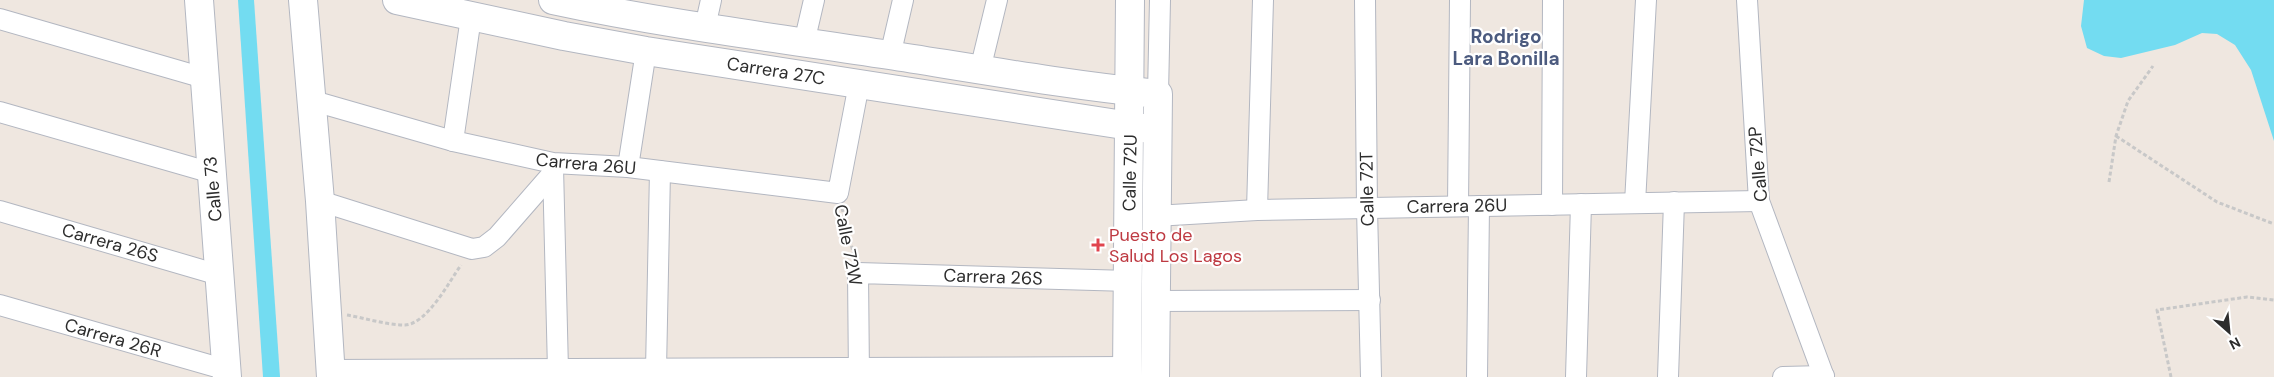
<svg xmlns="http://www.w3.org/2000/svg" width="2274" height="377" font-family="'DM Sans',sans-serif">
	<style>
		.water { fill: #73dcf1 }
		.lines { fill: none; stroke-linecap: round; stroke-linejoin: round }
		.street-casing { stroke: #b3b7c1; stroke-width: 22 }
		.secondary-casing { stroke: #b3b7c1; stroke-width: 30 }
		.path { stroke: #c8c8c8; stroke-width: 3; stroke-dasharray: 4 2.5; stroke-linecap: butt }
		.street { stroke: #fff; stroke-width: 20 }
		.secondary { stroke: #fff; stroke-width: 28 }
		.health-dot { fill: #e0444e; stroke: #fff; stroke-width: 2 }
		.labels { text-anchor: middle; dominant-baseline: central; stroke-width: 4.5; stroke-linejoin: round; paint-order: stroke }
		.street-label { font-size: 18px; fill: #2d2d2d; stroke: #fff }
		.health-label { font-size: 18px; fill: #be3a42; stroke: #fff; text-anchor: start }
		.neighbourhood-label { font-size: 19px; font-weight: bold; fill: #4c5b7f; stroke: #fff }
	</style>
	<rect width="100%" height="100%" fill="#efe7e0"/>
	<g class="water">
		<path d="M238,0H254L280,377H263Z"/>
		<path d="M2084,0H2274V141L2251,70L2235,45L2217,34L2202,33L2175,45L2121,58L2104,56L2087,48L2081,26Z"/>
	</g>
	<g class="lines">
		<g class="street-casing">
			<g id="street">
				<path d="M1365,0L1367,208L1371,377"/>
				<path d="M1747,0L1759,201L1824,377"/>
				<path d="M0,19L204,78"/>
				<path d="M705,27L711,0"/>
				<path d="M804,43L814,0"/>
				<path d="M890,56L903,0"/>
				<path d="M980,70L997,0"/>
				<path d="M1158,94L1160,0"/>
				<path d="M310,100L453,141L553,163L628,167L838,193L859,84"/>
				<path d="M0,112L212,173"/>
				<path d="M453,141L471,17"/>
				<path d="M553,167L558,370"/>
				<path d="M628,167L646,51"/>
				<path d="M320,201L472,249L484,247L497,237L552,174"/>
				<path d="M1635,203L1646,0"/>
				<path d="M1552,205L1553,0"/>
				<path d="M1458,206L1460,0"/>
				<path d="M1257,210L1263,0"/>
				<path d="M0,211L219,275"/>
				<path d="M1155,216L1257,210L1759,201"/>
				<path d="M1154,301L1370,300"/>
				<path d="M0,305L227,370"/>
				<path d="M330,370L1127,367"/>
				<path d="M656,370L660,171"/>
				<path d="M859,377L858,273L1129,281"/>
				<path d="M1477,377L1479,206"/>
				<path d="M1576,377L1581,204"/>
				<path d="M1668,377L1674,202"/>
				<path d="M1783,377L1824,376"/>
			</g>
		</g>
		<g class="secondary-casing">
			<g id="secondary">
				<path d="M199,0L227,377"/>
				<path d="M303,0L320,201L331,377"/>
				<path d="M397,0L564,36L646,51L1156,130"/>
				<path d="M553,0C664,24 777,38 889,55C978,69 1068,85 1158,94L1155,377"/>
				<path d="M1127,377L1130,0"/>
			</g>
		</g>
		<g class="path">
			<path d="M2116,136L2217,202L2274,224"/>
			<path d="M2109,182L2116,136L2128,101L2153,66"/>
			<path d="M842,208L854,256"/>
			<path d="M347,315C365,318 386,325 405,325C427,324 449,282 461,265"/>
			<path d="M2171,377L2157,310L2247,297L2274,300"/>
		</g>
		<use href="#street" class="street"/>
		<use href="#secondary" class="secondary"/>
	</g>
	<path class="health-dot" d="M1095.5 237.5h5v5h5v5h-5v5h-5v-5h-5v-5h5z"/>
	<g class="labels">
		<g class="street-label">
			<text transform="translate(776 71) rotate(9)">Carrera 27C</text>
			<text transform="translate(586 164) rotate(5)">Carrera 26U</text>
			<text transform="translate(1758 164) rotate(-95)">Calle 72P</text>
			<text transform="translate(1130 173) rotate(-89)">Calle 72U</text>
			<text transform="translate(213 189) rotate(-95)">Calle 73</text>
			<text transform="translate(1367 189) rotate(-91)">Calle 72T</text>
			<text transform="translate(1457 206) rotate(-1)">Carrera 26U</text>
			<text transform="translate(110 243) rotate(16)">Carrera 26S</text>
			<text transform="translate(848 245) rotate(79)">Calle 72W</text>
			<text transform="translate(993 277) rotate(2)">Carrera 26S</text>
			<text transform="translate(113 338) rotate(16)">Carrera 26R</text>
		</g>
		<g class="health-label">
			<text x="1109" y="235">Puesto de<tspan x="1109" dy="21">Salud Los Lagos</tspan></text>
		</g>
		<g class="neighbourhood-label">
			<text x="1506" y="36">Rodrigo<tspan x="1506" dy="22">Lara Bonilla</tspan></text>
		</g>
	</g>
	<g transform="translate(2229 332) rotate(153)" stroke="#ffffff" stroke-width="4" paint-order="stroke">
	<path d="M0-4L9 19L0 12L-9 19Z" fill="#2d2d2d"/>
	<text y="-8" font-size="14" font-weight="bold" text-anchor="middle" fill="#2d2d2d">N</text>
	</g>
</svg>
